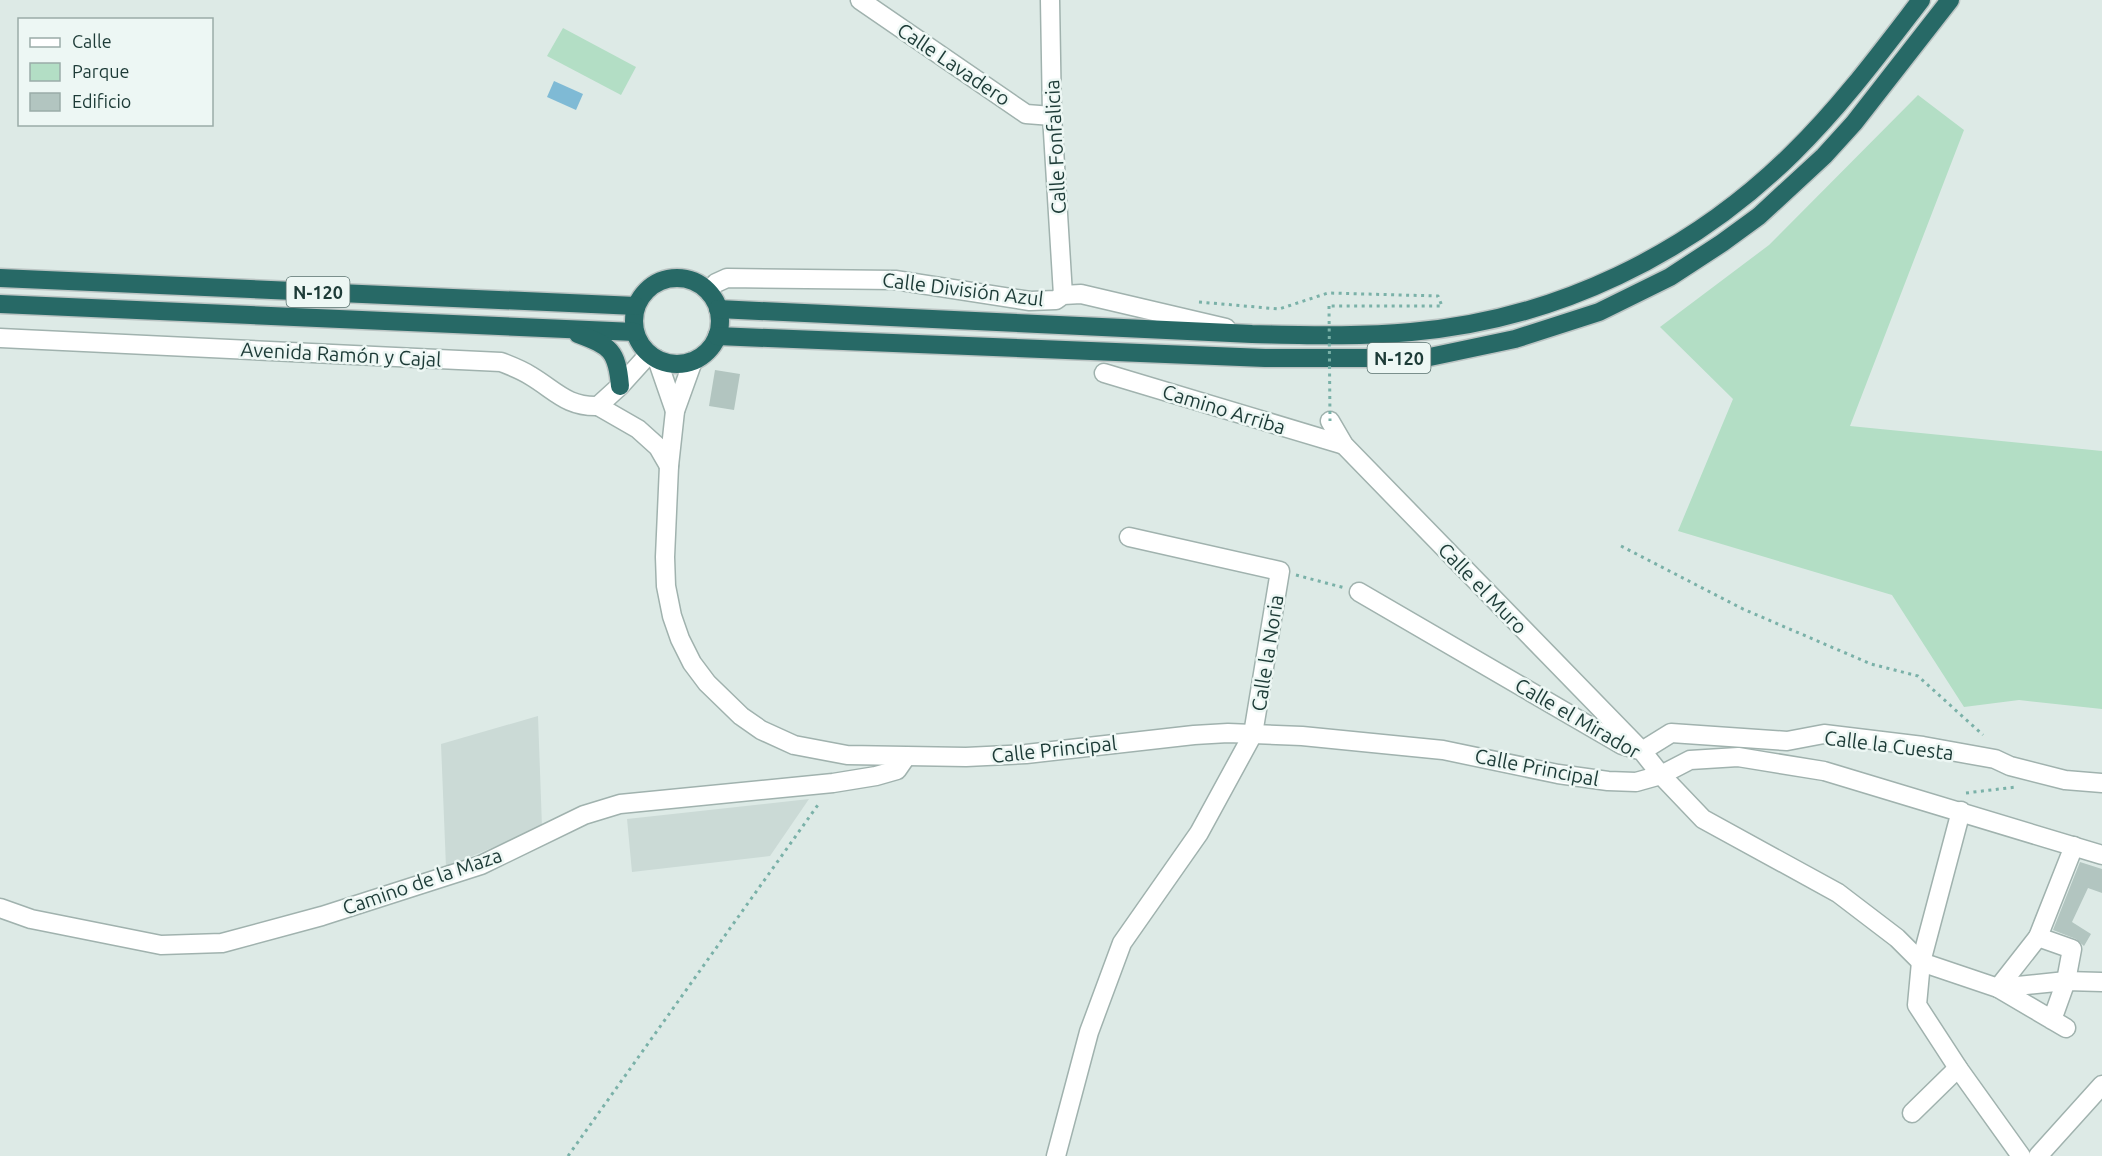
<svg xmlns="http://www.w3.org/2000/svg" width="2102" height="1156" font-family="Ubuntu,sans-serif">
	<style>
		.built { fill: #cbdad6 }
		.green { fill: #b3dec5 }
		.water { fill: #7fbad5 }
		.building { fill: #b2c5c0 }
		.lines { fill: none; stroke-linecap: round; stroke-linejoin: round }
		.minor-casing { stroke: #a0b2ae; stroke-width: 21 }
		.highway-casing { stroke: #bbc4c3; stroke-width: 21 }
		.path { stroke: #7ab1a8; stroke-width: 3; stroke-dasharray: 3 4.5; stroke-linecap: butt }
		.minor { stroke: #fff; stroke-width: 18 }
		.highway { stroke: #276966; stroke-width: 18 }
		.path-bridge { stroke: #7ab1a8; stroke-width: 3; stroke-dasharray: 3 4.5; stroke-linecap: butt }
		.labels { text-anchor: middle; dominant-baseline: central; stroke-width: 5; stroke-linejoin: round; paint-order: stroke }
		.shield { fill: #edf7f4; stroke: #5b7370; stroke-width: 1.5 }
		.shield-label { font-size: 18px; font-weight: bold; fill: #1d3b37 }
		.street-label { font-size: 20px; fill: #1d3b37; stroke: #edf7f4 }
	</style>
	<rect width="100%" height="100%" fill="#ddeae6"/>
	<g class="built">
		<path d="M538,716L542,827L446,867L441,744Z"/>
		<path d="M809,799L770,856L632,872L627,819Z"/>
	</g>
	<g class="green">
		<path d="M563,28L636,67L621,95L547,56Z"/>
		<path d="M1918,95L1964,130L1850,426L2102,451V709L2019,700L1964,707L1892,595L1678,531L1733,399L1660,327L1769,245Z"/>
	</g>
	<path class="water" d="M554,81L583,94L576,110L547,97Z"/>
	<g class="building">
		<path d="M715,370L740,374L734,410L709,406Z"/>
		<path d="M2080,862L2102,869V893L2088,888L2072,922L2091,934L2084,946L2076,939L2053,930Z"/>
	</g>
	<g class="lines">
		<g class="minor-casing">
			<g id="minor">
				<path d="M860,0L1026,114L1052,116"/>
				<path d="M1050,0L1052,116L1063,295"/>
				<path d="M708,291L716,283L727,278L895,280L1030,301L1056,300L1063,295L1081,294L1226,328"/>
				<path d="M0,338L501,362C511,366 522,370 531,376C556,391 567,407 598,406L620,386L649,354"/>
				<path d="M657,359L675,411"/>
				<path d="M693,361L675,411L669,466L665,557L666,586L672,616L680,639L692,663L707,683L741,716L761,730L794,745L847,755L966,757L1026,754L1194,735L1228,733L1302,736L1443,750L1558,774L1608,781L1636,782L1661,775L1690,760L1738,757L1824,771L2102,855"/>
				<path d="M1104,373L1344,445"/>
				<path d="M598,406L638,429L658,447L669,466"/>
				<path d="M1330,421L1344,445L1642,751L1671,733L1787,741L1824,734L1923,746L1995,759L2010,766L2065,780L2102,783"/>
				<path d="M1359,592L1622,745L1642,751L1661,775L1703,819L1838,893L1897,938L1921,962L1998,988L2066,981L2102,982"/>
				<path d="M1961,811L1921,962L1917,1005L1958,1068L2021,1156"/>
				<path d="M0,908L31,919L161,945L222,943L322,916L481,865L584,815L620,804L833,783L876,776L897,770L906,757"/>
				<path d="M2038,937L2074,846"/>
				<path d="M2052,1020L2066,981L2072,949L2038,937L1998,988L2066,1028"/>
				<path d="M1912,1113L1958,1068"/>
				<path d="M1056,1156L1089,1032L1122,943L1199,833L1253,734L1280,571L1129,537"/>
				<path d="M2038,1156L2102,1085"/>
			</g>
		</g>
		<g class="highway-casing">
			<g id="highway">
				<circle cx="677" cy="321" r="43"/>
				<path d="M0,278L636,306"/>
				<path d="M0,304L635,332"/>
				<path d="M718,309L1252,334C1305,335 1358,337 1411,332C1555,320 1691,254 1793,153C1841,106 1881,52 1921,0"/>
				<path d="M578,334C610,346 617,350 620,386"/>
				<path d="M717,336L1265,358H1425L1515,339L1599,312L1670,277L1722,243L1759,216L1824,156L1854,123L1950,0"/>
			</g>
		</g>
		<g class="path">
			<path d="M1199,302L1279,309L1328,293L1438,296L1442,306H1329"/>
			<path d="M1621,546L1743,609L1871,664L1918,676L1983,735"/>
			<path d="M1296,575L1345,588"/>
			<path d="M1966,793L2016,787"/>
			<path d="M568,1156L820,802"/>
		</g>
		<use href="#minor" class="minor"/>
		<use href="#highway" class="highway"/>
		<path class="path-bridge" d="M1329,306L1330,421"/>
	</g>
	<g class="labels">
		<g class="shield">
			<rect x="286.5" y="277" width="63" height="30" rx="4.5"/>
			<rect x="1367.5" y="343" width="63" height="30" rx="4.5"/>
		</g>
		<g class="shield-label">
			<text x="318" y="292">N-120</text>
			<text x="1399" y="358">N-120</text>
		</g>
		<g class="street-label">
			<text transform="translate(954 64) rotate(34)">Calle Lavadero</text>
			<text transform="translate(1055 147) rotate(-93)">Calle Fonfalicia</text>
			<text transform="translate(963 289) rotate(7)">Calle División Azul</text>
			<text transform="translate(341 354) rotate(3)">Avenida Ramón y Cajal</text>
			<text transform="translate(1224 409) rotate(17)">Camino Arriba</text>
			<text transform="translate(1483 588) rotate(46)">Calle el Muro</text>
			<text transform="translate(1267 653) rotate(-81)">Calle la Noria</text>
			<text transform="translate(1578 718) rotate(30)">Calle el Mirador</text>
			<text transform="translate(1889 745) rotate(7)">Calle la Cuesta</text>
			<text transform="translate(1054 749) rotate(-6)">Calle Principal</text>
			<text transform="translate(1537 767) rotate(11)">Calle Principal</text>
			<text transform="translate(422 881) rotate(-19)">Camino de la Maza</text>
		</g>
	</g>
	<rect x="18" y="18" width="195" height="108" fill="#edf7f4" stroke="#9aaca8" stroke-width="1.5"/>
	<rect x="30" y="38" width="30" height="9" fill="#ffffff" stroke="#9aaca8" stroke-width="1.5"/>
	<text x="72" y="48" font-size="18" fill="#1d3b37">Calle</text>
	<rect x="30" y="63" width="30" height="18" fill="#b3dec5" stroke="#9aaca8" stroke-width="1.5"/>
	<text x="72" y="78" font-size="18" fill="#1d3b37">Parque</text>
	<rect x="30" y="93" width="30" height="18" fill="#b2c5c0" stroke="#9aaca8" stroke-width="1.5"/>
	<text x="72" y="108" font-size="18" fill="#1d3b37">Edificio</text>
</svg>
